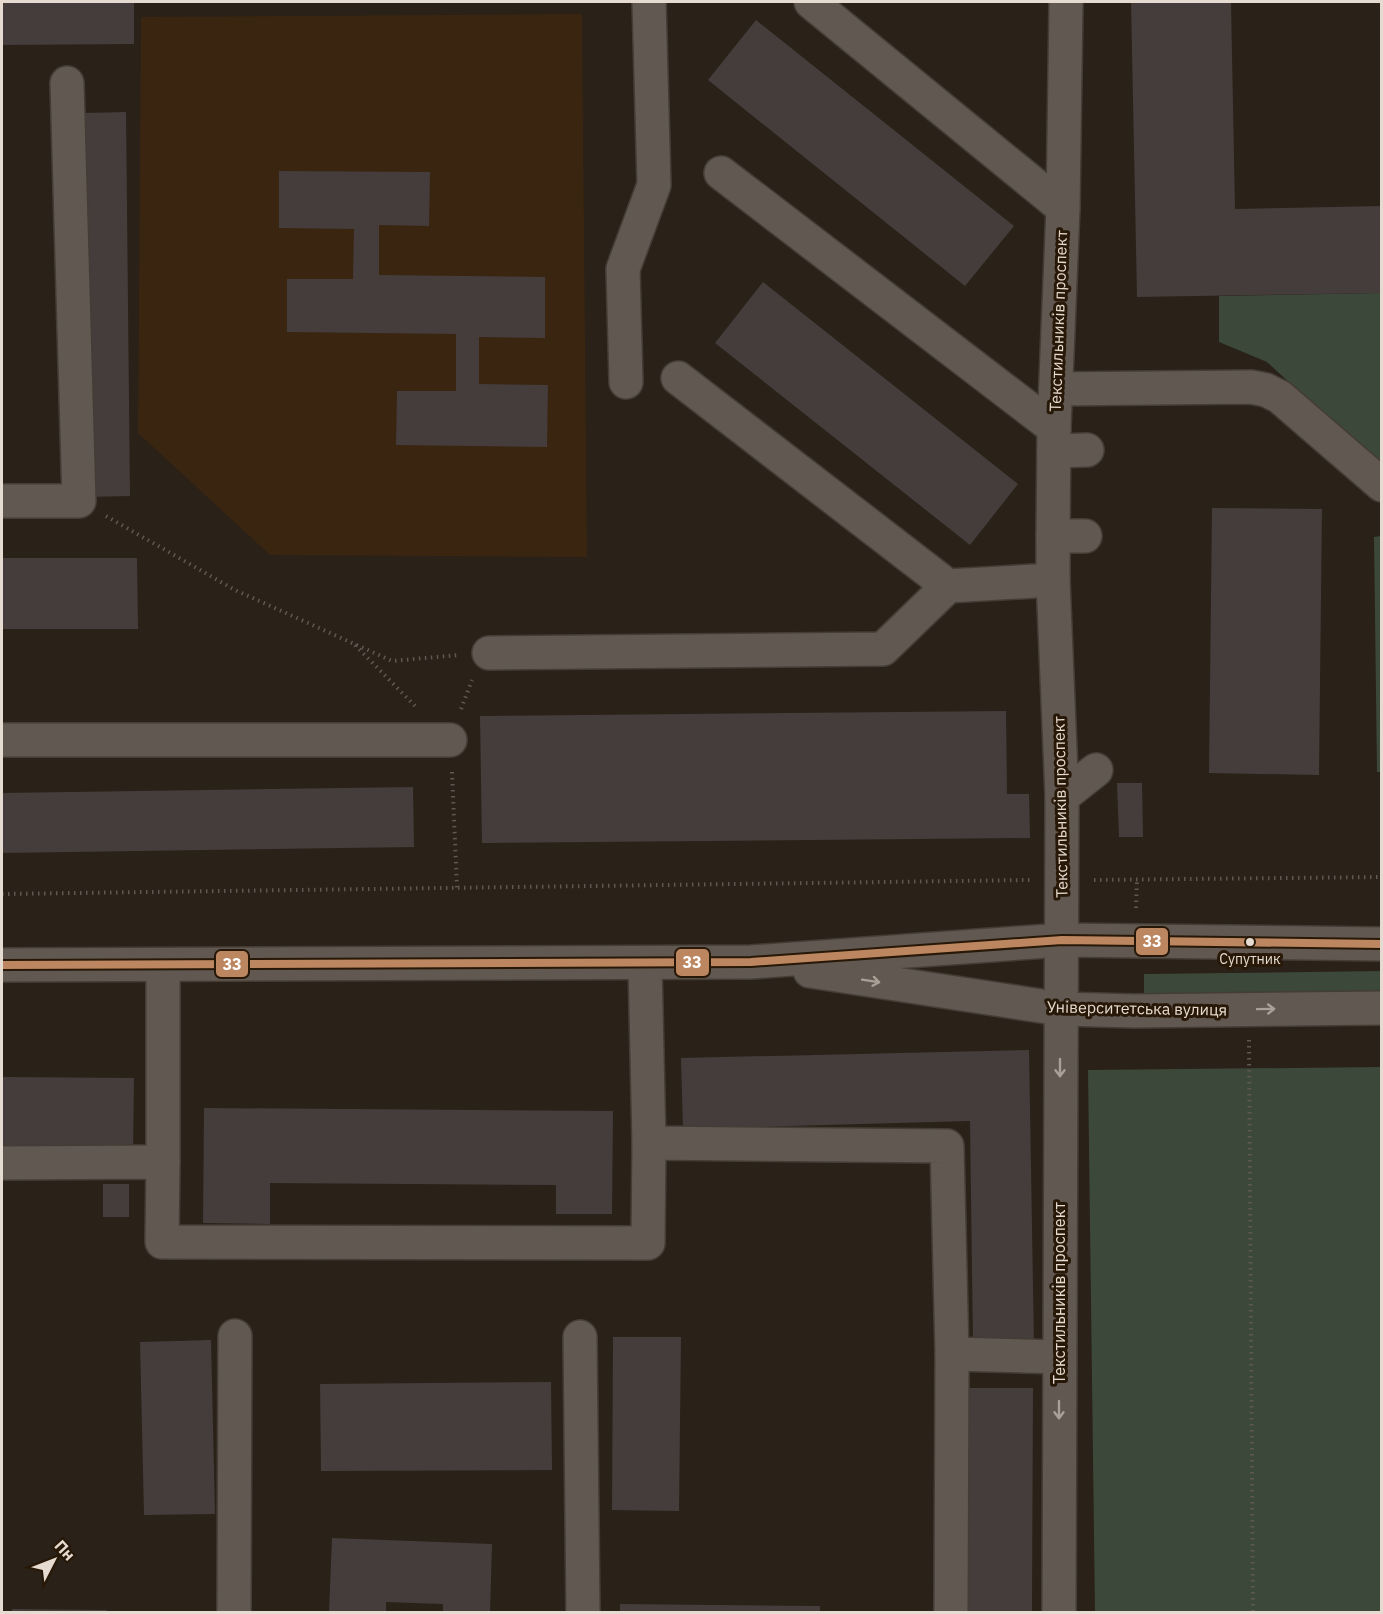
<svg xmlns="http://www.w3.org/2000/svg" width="1383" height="1614" font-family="'IBM Plex Sans',sans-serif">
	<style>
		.built { fill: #3a2510 }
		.green { fill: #3c4839 }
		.building { fill: #453c3c }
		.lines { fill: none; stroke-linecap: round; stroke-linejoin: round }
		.minor-casing { stroke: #443d36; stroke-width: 36 }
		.path { stroke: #605852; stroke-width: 4; stroke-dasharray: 1.5 4.5; stroke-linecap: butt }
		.minor { stroke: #605851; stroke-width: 33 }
		.bus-1-casing { stroke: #281807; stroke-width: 12 }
		.bus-1 { stroke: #bb8660; stroke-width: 8 }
		.oneway { stroke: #aaa097 }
		.bus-dot { fill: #e6dbd0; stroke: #281807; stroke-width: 2 }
		.labels { text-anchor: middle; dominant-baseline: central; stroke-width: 6; stroke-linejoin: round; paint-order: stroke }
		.bus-label { font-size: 14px; fill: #e6dbd0; stroke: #281807 }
		.street-label { font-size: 16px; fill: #e6dbd0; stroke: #281807 }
		.line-badge { stroke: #281807; stroke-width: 2 }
		.badge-label { font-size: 16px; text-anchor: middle; font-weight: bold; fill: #fff }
	</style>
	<rect width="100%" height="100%" fill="#2a2118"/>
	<path class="built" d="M582,14L587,557L270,555L138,433L141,17Z"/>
	<g class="green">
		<path d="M1381,293V467L1267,362L1219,342V296Z"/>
		<path d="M1381,536L1382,772H1377L1374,537Z"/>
		<path d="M1381,971V992L1144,995V974Z"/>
		<path d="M1381,1067V1612H1095L1088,1070Z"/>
	</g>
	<g class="building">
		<path d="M2,2H134V44L2,45Z"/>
		<path d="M1131,2H1231L1235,209L1382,206V293L1137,297Z"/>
		<path d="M756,20L1014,226L965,286L708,80Z"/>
		<path d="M126,112L130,496L87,497L83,113Z"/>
		<path d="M279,171L430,172L429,226L379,225V275L545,277V338L479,337V384L548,385L547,447L396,445L397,391H456V334L287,332V279H353L354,229L279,228Z"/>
		<path d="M763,282L1018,484L970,545L715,343Z"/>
		<path d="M1212,508L1322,509L1319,775L1209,773Z"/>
		<path d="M2,558H137L138,629H2Z"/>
		<path d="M1006,711L1007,794H1029L1030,838L482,843L480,716Z"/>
		<path d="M1117,783H1142L1143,837H1119Z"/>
		<path d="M413,787L414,847L2,853V793Z"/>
		<path d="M1029,1050L1034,1344L973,1345L970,1121L683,1129L681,1058Z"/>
		<path d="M2,1077L134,1078L133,1154L2,1152Z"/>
		<path d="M204,1108L613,1111L612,1214H556V1185L270,1183V1224L203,1223Z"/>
		<rect x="103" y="1184" width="26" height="33"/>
		<path d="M613,1337H681L679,1511L612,1510Z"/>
		<path d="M211,1340L215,1514L144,1515L140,1342Z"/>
		<path d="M551,1382L552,1470L321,1471L320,1384Z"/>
		<path d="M967,1388H1033L1032,1612H966Z"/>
		<path d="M332,1538L492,1544L490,1612H443V1604L386,1602V1612H329Z"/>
		<path d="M620,1604L820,1606V1612H620Z"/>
		<path d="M12,1609L107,1610V1612H12Z"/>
	</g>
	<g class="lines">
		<g class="minor-casing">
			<g id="minor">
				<path d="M811,2L1063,208"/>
				<path d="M721,173L1054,428"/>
				<path d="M678,378L948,586L1053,580"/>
				<path d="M626,382L623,269L654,185L649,2"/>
				<path d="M1056,389L1251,387L1266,390L1280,397L1382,485"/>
				<path d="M1054,451L1087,450"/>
				<path d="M2,501H79L67,83"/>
				<path d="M1053,536H1085"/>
				<path d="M489,653L883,649L948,586"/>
				<path d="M2,740H450"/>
				<path d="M1062,797L1096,770"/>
				<path d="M645,964L649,1143"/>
				<path d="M2,965L751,962L1062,940L1382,944"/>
				<path d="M810,971L1061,1009L1134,1011L1382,1008"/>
				<path d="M163,1162V965"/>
				<path d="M2,1163L163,1162L162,1242L648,1243L649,1143L947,1146L952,1354L1059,1357"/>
				<path d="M580,1337L583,1612"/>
				<path d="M234,1612L235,1336"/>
				<path d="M951,1612L952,1354"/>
				<path d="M1059,1612L1062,797L1053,580V536L1054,428L1063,208L1066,2"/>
			</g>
		</g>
		<g class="path">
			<path d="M106,516L235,590L392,661L459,655"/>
			<path d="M355,645L417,708"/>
			<path d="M461,709L472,680"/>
			<path d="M452,772L457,888"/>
			<path d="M1094,880L1382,877"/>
			<path d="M2,894L1030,880"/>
			<path d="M1136,908L1137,879"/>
			<path d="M1249,1040L1253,1612"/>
		</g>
		<use href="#minor" class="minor"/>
		<g class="bus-1-casing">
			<path id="bus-1" d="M2,965L751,962L1062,940L1382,944"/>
		</g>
		<use href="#bus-1" class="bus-1"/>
	</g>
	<defs><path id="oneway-shaft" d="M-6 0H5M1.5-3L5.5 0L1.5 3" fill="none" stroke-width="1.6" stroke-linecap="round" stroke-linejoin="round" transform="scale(1.5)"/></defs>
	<g class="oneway">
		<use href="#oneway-shaft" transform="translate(871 981) rotate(9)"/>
		<use href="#oneway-shaft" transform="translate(1266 1009) rotate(-1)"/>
		<use href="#oneway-shaft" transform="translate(1060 1068) rotate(90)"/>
		<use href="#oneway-shaft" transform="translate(1059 1410) rotate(90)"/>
	</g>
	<circle class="bus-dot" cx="1250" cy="942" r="5"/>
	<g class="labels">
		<g class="bus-label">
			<text x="1250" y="959">Супутник</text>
		</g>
		<g class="street-label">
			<text transform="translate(1058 321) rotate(-88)">Текстильників проспект</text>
			<text transform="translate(1060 807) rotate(-91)">Текстильників проспект</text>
			<text transform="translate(1137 1008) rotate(1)">Університетська вулиця</text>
			<text transform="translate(1059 1293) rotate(-90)">Текстильників проспект</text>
		</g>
	</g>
	<g class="line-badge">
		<rect x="1135" y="927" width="34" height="29" rx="6" fill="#bb8660"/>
		<rect x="675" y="948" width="35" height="29" rx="6" fill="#bb8660"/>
		<rect x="215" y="950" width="34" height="28" rx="6" fill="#bb8660"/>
	</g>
	<g class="badge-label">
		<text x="1152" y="947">33</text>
		<text x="692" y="968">33</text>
		<text x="232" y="970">33</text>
	</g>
	<rect width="1383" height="1614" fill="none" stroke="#e6dbd0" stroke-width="6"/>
	<g transform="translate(54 1560) rotate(48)" stroke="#281807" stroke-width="4.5" paint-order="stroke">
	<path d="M0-4.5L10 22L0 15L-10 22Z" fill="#e6dbd0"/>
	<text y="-9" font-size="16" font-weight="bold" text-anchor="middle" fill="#e6dbd0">Пн</text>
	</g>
</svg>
